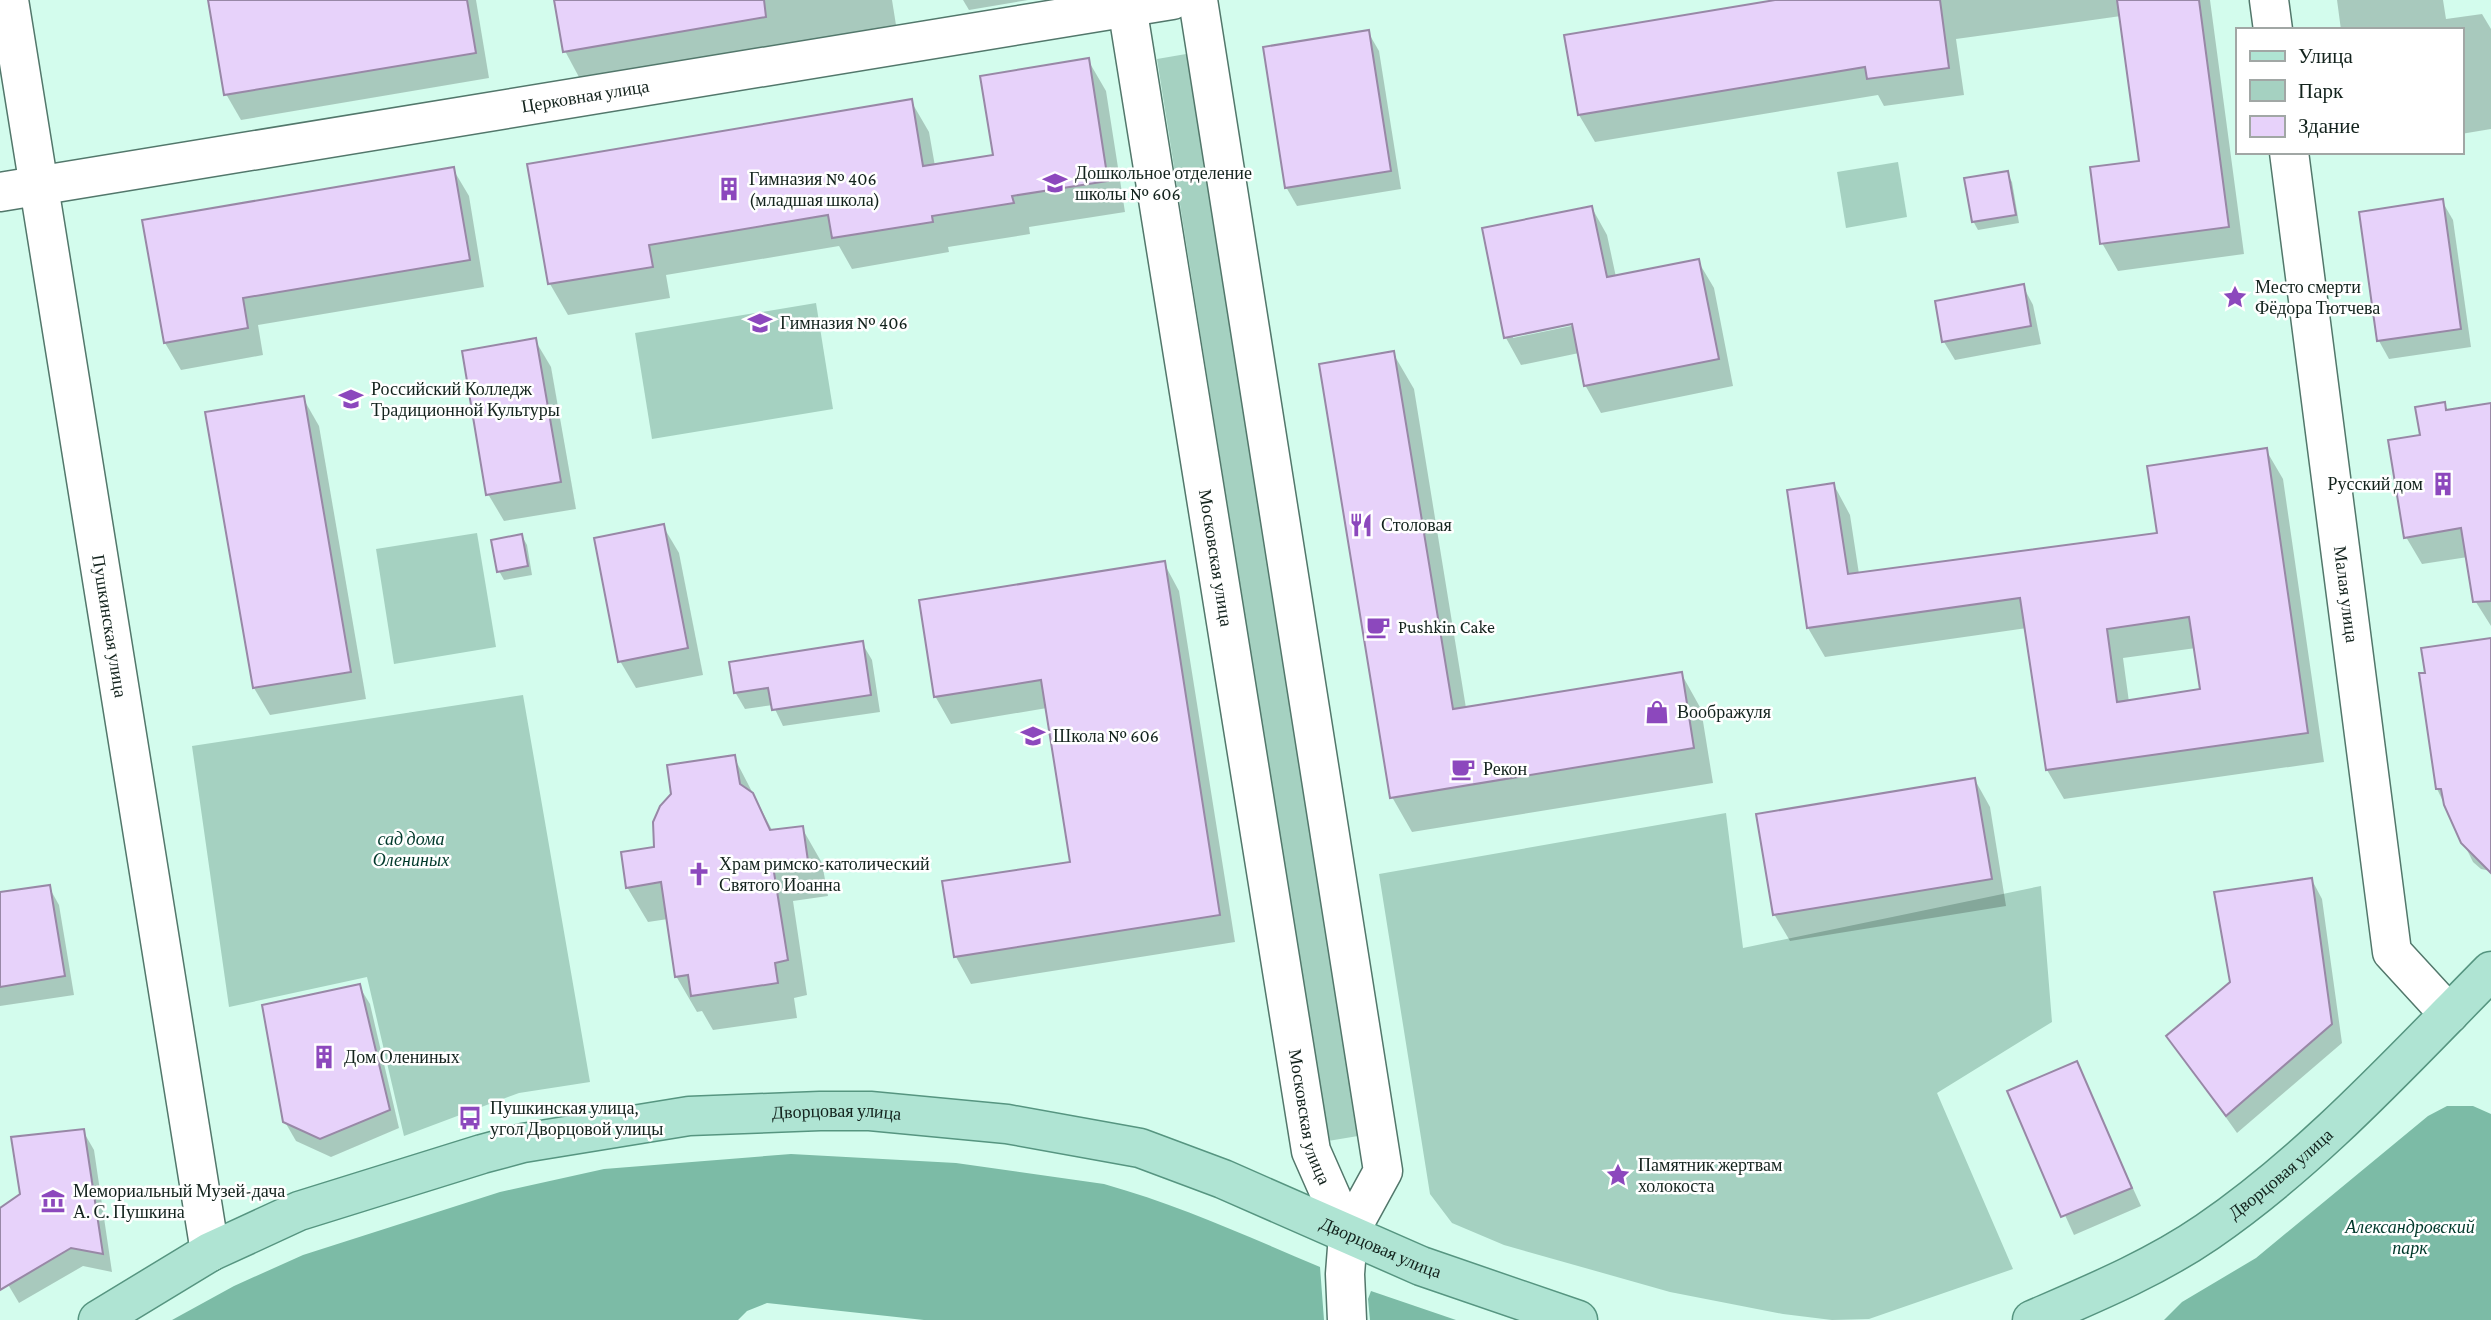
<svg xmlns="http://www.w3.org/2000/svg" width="2491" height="1320" font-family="'Crimson Pro',serif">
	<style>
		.green { fill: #a5d1c1 }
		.forest { fill: #7cbba6 }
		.shadow { fill: #0003; fill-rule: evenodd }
		.building { fill: #e7d2fa; stroke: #9888a6; stroke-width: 2; fill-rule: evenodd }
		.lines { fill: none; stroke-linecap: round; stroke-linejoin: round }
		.minor-casing { stroke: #52776b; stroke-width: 41 }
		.major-casing { stroke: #569580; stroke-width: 41 }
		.minor { stroke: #fff; stroke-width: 38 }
		.major { stroke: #afe4d3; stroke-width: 38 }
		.labels { text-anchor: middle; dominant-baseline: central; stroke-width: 5; stroke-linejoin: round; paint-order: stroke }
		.street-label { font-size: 18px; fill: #13231d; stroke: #fff }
		.poi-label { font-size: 18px; fill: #13231d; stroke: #fff; text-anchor: start }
		.park-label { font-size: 18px; font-style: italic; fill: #00392b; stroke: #fff }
	</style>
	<rect width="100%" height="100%" fill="#d3fced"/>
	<g class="green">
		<path d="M1192,53L1364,1135L1328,1141L1157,59Z"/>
		<path d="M1898,162L1907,217L1846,228L1837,172Z"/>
		<path d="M816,303L833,409L652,439L635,333Z"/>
		<path d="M477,533L496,647L394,664L376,549Z"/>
		<path d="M523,695L590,1082L519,1093L404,1136L367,977L229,1007L192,746Z"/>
		<path d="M1726,813L1743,948L2041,886L2052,1022L1937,1093L2013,1269L1869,1319L1832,1320L1783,1314L1670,1292L1504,1245L1452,1223L1430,1194L1379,874Z"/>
	</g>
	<g class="forest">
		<path d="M2447,1106H2473L2491,1114V1320H2164L2182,1302L2256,1258L2428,1116Z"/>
		<path d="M791,1154L956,1163L1104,1184C1179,1205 1249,1237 1320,1267L1324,1320H924L767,1303L747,1311L738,1320H172L234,1286L303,1255L500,1192L604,1169Z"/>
		<path d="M1371,1291L1456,1320H1370L1368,1299Z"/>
	</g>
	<g class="shadow">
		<path d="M210,0H476L489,78L241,120L226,94Z"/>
		<path d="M556,0H892L896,25L580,79L565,51Z"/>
		<path d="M963,0H1028L969,10Z"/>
		<path d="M1786,0H2210L2244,254L2118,271L2102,243L2141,162L2121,16L1956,39L1964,95L1884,106L1878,95L1595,142L1579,115Z"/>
		<path d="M2337,0H2443L2446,19L2482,14L2491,29V129L2461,134V30H2341Z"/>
		<path d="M1368,32L1379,51L1401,189L1297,206L1286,187Z"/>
		<path d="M1088,60L1106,91L1125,212L1029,227L1030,234L948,247L949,252L852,269L839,246L666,275L670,298L568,315L550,284L529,165L911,101L929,132L935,166L995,157Z"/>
		<path d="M453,169L469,196L484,287L258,325L263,355L181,370L165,343Z"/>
		<path d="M2007,173L2012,182L2019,223L1978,230L1973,221Z"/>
		<path d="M2442,201L2453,220L2471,347L2389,359L2379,341Z"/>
		<path d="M1592,208L1607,235L1616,277L1698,261L1714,288L1733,386L1601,413L1585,385L1579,353L1521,365L1506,338L1484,229ZM1580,321L1581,324L1513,338V335Z"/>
		<path d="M2023,286L2033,305L2041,344L1955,360L1944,342Z"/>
		<path d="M535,340L551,367L576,509L504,521L488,494Z"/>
		<path d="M1393,353L1414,389L1466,708L1681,673L1701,709L1713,783L1412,832L1392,797Z"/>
		<path d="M303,398L319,426L366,699L270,715L254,688Z"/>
		<path d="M2444,404L2449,412L2491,405V626L2474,599L2468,557L2422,564L2406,537L2422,436Z"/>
		<path d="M2266,450L2283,479L2324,762L2064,799L2047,770L2027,628L1825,657L1808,628L1789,492L1834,485L1850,515L1859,574L2159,534ZM2196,648L2202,691L2129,702L2123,658Z"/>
		<path d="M663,526L679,553L703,675L636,688L620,661Z"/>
		<path d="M522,536L527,545L532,575L504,580L499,571Z"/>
		<path d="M1164,563L1179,591L1235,942L971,984L956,957L1072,863L1047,708L951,724L935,696Z"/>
		<path d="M2491,640V871L2481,869L2473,862L2437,789L2426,674Z"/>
		<path d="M862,643L872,660L880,712L783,726L773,705L745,709L735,692Z"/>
		<path d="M734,757L773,832L802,828L822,863L828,896L793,901L807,995L794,998L797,1018L713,1030L702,1011L697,1012L676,976L668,919L648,922L627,887Z"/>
		<path d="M1975,780L1990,807L2006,906L1790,941L1774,914Z"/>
		<path d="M2312,880L2322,899L2342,1043L2237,1133L2168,1036L2232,983Z"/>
		<path d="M49,887L59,905L74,995L0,1006V894Z"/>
		<path d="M359,986L370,1004L399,1128L331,1157L296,1141L285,1122Z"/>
		<path d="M2076,1063L2141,1206L2074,1235L2009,1092Z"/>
		<path d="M83,1131L94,1150L112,1272L83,1266L19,1303L0,1271V1210L22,1195Z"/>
	</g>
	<g class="building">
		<path d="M208,0H467L476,53L224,95Z"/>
		<path d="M554,0H764L766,17L563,52Z"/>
		<path d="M1775,0H1940L1949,68L1867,79L1865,67L1578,115L1564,35Z"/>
		<path d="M2117,0H2199L2229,227L2100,244L2090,167L2139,161Z"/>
		<path d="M1369,30L1391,171L1285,188L1263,47Z"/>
		<path d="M1089,58L1108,181L1012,196L1014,203L932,216L933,222L832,238L828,215L649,245L653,267L548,284L527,164L912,99L923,166L993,155L980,76Z"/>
		<path d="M454,167L470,260L243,298L248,328L164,343L142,220Z"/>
		<path d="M2008,171L2016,215L1972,222L1964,178Z"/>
		<path d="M2443,199L2461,329L2377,341L2359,212Z"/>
		<path d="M1592,206L1607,277L1699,259L1719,359L1584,386L1572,324L1504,338L1482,228Z"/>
		<path d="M2024,284L2031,326L1942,342L1935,301Z"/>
		<path d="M536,338L561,482L486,495L462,351Z"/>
		<path d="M1394,351L1453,709L1682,672L1694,748L1390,798L1319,364Z"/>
		<path d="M304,396L351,672L253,688L205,412Z"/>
		<path d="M2445,402L2446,410L2491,403V601L2473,602L2461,528L2404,538L2388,440L2420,435L2415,407Z"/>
		<path d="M2267,448L2308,733L2046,770L2020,598L1807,628L1787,490L1834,483L1848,574L2157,533L2147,466ZM2189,617L2200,689L2117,702L2107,629Z"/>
		<path d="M664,524L688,648L618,662L594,538Z"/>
		<path d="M522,534L528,566L497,572L491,540Z"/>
		<path d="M1165,561L1220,915L954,957L942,881L1070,862L1041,680L934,697L919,600Z"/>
		<path d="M2491,638V873L2461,843L2444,805L2441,789H2436L2419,673H2425L2421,648Z"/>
		<path d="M863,641L871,695L772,710L768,688L734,693L729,662Z"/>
		<path d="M735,755L740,784L753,793L770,830L803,826L808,861L773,866L788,960L775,963L778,983L691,996L688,975L675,977L661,882L626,888L621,852L654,847L653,822L660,806L671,794L667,765Z"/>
		<path d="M1975,778L1992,879L1773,915L1756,814Z"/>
		<path d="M2312,878L2332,1024L2226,1116L2166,1036L2230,982L2214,892Z"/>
		<path d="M50,885L65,976L0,987V892Z"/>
		<path d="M360,984L390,1110L320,1139L283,1122L262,1005Z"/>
		<path d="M2077,1061L2132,1188L2061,1217L2007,1091Z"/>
		<path d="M84,1129L103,1254L71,1248L0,1290V1208L20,1194L11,1137Z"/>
	</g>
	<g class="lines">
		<g class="minor-casing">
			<g id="minor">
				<path id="s1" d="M9,0L210,1252"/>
				<path id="s2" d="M1126,0L1311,1151L1348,1235"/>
				<path d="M1198,0L1383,1171L1348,1235L1345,1274L1347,1320"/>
				<path d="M2269,0L2273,30"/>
				<path id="s3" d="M2289,152L2392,952L2449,1014"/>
				<path id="s4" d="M0,192L1172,0"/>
			</g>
		</g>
		<g class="major-casing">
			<g id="major">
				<path id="s5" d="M98,1320L210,1252L299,1211L482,1154L523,1143L689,1116L820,1111H870L1007,1124L1140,1148L1223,1179L1421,1266L1578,1320"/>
				<path id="s6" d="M2032,1320C2092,1294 2153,1269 2207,1232C2312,1160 2401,1062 2491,971"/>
			</g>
		</g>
		<use href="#minor" class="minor"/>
		<use href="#major" class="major"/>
	</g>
	<defs>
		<g id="school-bare" transform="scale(1.89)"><path d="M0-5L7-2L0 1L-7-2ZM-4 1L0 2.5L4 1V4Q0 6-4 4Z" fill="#8c48bd" stroke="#fff" stroke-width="2.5" paint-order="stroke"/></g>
		<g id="building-bare" transform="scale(1.89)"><path d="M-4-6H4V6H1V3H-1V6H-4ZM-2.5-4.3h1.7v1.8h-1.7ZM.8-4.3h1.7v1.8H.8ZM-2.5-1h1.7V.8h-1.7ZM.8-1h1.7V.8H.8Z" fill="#8c48bd" stroke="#fff" stroke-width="2.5" paint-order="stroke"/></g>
		<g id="sight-bare" transform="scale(1.89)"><path d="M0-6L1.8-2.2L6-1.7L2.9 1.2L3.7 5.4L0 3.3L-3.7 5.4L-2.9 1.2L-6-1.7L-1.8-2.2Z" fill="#8c48bd" stroke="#fff" stroke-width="2.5" paint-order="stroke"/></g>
		<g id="university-bare" transform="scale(1.89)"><path d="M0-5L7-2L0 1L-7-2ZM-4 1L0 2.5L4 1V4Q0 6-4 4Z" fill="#8c48bd" stroke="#fff" stroke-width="2.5" paint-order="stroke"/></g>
		<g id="restaurant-bare" transform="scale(1.89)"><path d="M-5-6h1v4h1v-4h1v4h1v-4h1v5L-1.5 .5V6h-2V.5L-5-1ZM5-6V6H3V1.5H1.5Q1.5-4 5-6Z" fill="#8c48bd" stroke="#fff" stroke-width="2.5" paint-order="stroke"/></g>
		<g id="cafe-bare" transform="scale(1.89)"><path d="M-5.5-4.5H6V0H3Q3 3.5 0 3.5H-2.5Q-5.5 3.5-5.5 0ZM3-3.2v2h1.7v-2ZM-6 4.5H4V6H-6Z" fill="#8c48bd" stroke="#fff" stroke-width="2.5" paint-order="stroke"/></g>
		<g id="shop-bare" transform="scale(1.89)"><path d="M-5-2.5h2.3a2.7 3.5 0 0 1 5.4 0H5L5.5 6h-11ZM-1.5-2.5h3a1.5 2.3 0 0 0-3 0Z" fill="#8c48bd" stroke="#fff" stroke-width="2.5" paint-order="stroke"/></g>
		<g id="church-bare" transform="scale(1.89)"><path d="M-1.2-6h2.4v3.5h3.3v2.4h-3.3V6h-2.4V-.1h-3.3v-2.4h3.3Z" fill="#8c48bd" stroke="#fff" stroke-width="2.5" paint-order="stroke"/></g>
		<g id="bus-bare" transform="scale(1.89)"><path d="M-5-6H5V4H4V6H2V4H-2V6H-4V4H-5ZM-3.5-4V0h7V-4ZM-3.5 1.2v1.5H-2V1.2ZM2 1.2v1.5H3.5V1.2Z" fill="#8c48bd" stroke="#fff" stroke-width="2.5" paint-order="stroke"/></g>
		<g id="museum-bare" transform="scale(1.89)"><path d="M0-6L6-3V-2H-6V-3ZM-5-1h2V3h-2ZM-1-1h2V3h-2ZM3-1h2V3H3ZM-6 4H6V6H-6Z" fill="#8c48bd" stroke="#fff" stroke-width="2.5" paint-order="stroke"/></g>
	</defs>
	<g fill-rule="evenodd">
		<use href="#school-bare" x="1055" y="183"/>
		<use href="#building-bare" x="729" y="189"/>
		<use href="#sight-bare" x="2235" y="297"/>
		<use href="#school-bare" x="760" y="323"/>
		<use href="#university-bare" x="351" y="399"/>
		<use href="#building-bare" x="2443" y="484"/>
		<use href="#restaurant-bare" x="1361" y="525"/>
		<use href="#cafe-bare" x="1378" y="627"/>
		<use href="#shop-bare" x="1657" y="712"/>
		<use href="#school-bare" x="1033" y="736"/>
		<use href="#cafe-bare" x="1463" y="769"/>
		<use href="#church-bare" x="699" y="874"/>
		<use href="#building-bare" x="324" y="1057"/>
		<use href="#bus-bare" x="470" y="1118"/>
		<use href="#sight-bare" x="1618" y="1175"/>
		<use href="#museum-bare" x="53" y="1201"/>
	</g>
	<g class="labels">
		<g class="street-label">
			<text stroke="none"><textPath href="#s4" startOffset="593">Церковная улица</textPath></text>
			<text stroke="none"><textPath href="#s2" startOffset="565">Московская улица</textPath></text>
			<text stroke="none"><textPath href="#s3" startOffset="446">Малая улица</textPath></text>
			<text stroke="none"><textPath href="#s1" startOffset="634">Пушкинская улица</textPath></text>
			<text stroke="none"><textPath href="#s5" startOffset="779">Дворцовая улица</textPath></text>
			<text stroke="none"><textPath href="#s2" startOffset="1132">Московская улица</textPath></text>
			<text stroke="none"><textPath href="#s6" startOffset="290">Дворцовая улица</textPath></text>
			<text stroke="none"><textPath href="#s5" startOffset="1346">Дворцовая улица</textPath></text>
		</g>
		<g class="poi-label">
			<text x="1075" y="173">Дошкольное отделение<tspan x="1075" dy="21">школы № 606</tspan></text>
			<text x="749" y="179">Гимназия № 406<tspan x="749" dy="21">(младшая школа)</tspan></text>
			<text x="2255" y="287">Место смерти<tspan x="2255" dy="21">Фёдора Тютчева</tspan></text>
			<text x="780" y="323">Гимназия № 406</text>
			<text x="371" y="389">Российский Колледж<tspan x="371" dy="21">Традиционной Культуры</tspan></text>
			<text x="2423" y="484" text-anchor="end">Русский дом</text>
			<text x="1381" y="525">Столовая</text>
			<text x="1398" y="627">Pushkin Cake</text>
			<text x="1677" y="712">Воображуля</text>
			<text x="1053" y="736">Школа № 606</text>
			<text x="1483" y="769">Рекон</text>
			<text x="719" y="864">Храм римско-католический<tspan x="719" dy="21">Святого Иоанна</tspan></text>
			<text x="344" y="1057">Дом Олениных</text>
			<text x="490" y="1108">Пушкинская улица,<tspan x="490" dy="21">угол Дворцовой улицы</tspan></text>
			<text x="1638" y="1165">Памятник жертвам<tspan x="1638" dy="21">холокоста</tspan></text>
			<text x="73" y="1191">Мемориальный Музей-дача<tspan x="73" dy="21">А. С. Пушкина</tspan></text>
		</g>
		<g class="park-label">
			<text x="411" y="839">сад дома<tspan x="411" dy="21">Олениных</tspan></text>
			<text x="2410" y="1227">Александровский<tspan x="2410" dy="21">парк</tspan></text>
		</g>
	</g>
	<rect x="2236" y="28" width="228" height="126" fill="#ffffff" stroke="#a1a7a5" stroke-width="2"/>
	<rect x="2250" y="51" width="35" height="10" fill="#afe4d3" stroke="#a1a7a5" stroke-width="2"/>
	<text x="2298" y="63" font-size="21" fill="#13231d">Улица</text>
	<rect x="2250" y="80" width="35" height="21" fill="#a5d1c1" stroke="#a1a7a5" stroke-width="2"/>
	<text x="2298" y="98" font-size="21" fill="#13231d">Парк</text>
	<rect x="2250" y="116" width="35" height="21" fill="#e7d2fa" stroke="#a1a7a5" stroke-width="2"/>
	<text x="2298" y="133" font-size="21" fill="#13231d">Здание</text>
</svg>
